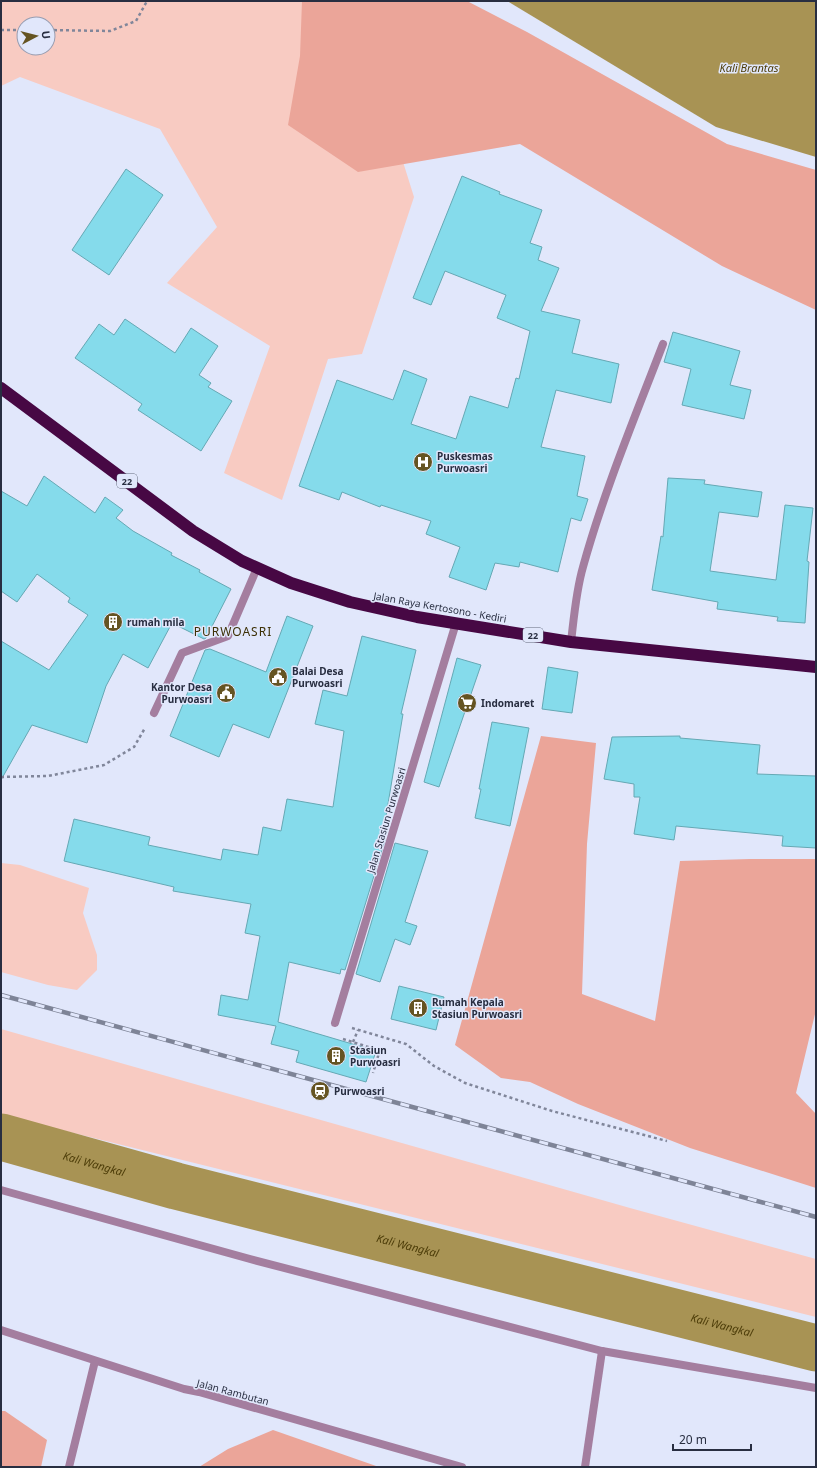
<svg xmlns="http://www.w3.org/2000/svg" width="817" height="1468" font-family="'Noto Sans',sans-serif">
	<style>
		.green { fill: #f8cbc2; fill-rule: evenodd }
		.forest { fill: #eba599 }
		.water { fill: #a89354 }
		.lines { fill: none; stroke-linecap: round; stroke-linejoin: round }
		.river { stroke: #a89354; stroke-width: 47 }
		.building { fill: #85dbeb; stroke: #65a8b4 }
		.path { stroke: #80869a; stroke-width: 2.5; stroke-dasharray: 3 3; stroke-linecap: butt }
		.lane { stroke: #a47e9f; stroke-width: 8 }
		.street { stroke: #a47e9f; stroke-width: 8 }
		.highway { stroke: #470844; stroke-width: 12 }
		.rail-casing { stroke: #7e8497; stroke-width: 4.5 }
		.rail { stroke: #e1e7fb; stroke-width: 3; stroke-dasharray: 9; stroke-linecap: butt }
		.labels { text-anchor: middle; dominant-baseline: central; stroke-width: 3; stroke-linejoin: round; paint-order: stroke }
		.shield { fill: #e1e7fb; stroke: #606679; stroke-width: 1 }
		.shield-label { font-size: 9px; font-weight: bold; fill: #282e41 }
		.poi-label { font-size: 10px; font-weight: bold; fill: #282e41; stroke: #e1e7fb; text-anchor: start }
		.street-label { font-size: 10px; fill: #282e41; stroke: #e1e7fb }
		.water-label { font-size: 11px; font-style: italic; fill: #4d3d09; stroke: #e1e7fb }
		.quarter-label { font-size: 12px; letter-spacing: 1px; fill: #3d3005; stroke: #e1e7fb }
	</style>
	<rect width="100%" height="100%" fill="#e1e7fb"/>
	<g class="green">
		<path d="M1,1H328L368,50L414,197L362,354L328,359L282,500L224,473L270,346L167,283L217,227L160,129L20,77L1,86ZM24,24H48V48H24Z"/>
		<path d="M1,863L20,865L89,888L83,913L97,955V970L77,990L48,985L1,972Z"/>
		<path d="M1,1029L630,1208L816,1259V1317L1,1115Z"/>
	</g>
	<g class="forest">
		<path d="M302,1H467L527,32L727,144L816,170V310L722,266L520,144L358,172L288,125L300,56Z"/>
		<path d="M541,736L596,743L587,844L582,994L655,1021L680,861L750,859H816V1010L796,1093L816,1114V1188L690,1148L578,1104L530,1082L501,1078L455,1045Z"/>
		<path d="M1,1411H5L47,1440L41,1467H1Z"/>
		<path d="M273,1430L379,1467H199L228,1449Z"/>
	</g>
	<path class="water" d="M507,1H816V157L716,127Z"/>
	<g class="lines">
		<path class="river" id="s1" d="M1,1137L176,1186L816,1348"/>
	</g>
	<g class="building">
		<path d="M126,169L163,195L109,275L72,250Z"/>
		<path d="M462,176L500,192L499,194L542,210L530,243L542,247L538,260L559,268L541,311L580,320L572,353L619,364L611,403L556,390L541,447L585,456L577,496L588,499L581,521L571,518L558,572L520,562L519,567L495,563L486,590L449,577L460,547L426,534L431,521L381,505L380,507L342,492L339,500L299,486L337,380L393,400L404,370L427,379L411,424L456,439L470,396L508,408L516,378L519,379L530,331L497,318L506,295L445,271L431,305L413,298Z"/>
		<path d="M125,319L175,353L191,328L218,346L199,375L211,383L208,387L232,401L201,451L138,410L142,404L75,358L99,324L114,335Z"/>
		<path d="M673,332L740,351L730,385L751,390L744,419L682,405L691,369L664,362Z"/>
		<path d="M44,476L95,513L105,497L123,510L116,518L133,531L172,553L171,555L200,570L199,572L231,589L206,638L204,639L172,623L148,668L123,654L106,686L87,743L32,725L1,780V641L49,670L88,615L68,602L70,598L37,574L17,602L1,591V491L27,506Z"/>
		<path d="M668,478L705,480L704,484L762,492L758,517L719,512L710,571L776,580L785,505L813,508L807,561L809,562L805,623L777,621L778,617L717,609L718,602L652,590L661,536L663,537Z"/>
		<path d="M287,616L313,626L269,738L233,724L219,757L170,736L205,650L210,649L266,672Z"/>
		<path d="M362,636L416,650L401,714H403L382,840H385L345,970L341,969L340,974L289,962L278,1022L376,1051L366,1082L296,1062L299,1051L271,1044L276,1026L218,1015L221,995L248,1000L260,936L245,933L251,904L173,891L174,887L64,861L74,819L150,837L148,845L221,860L223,849L258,855L263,827L281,831L287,799L333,807L344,731L315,724L323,690L347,696Z"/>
		<path d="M457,658L481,665L439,787L424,782Z"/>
		<path d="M548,667L578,672L572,713L542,709Z"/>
		<path d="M492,722L529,728L510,826L475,818L481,789H479Z"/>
		<path d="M680,736V738L760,745L757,774L816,776V848L782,846L783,836L676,826L674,840L634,834L640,797H634V784L604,779L612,737Z"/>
		<path d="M395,843L428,851L405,922L417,926L410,945L395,939L380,982L356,974Z"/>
		<path d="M399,986L444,997L436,1030L391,1019Z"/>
	</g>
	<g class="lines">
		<g class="path">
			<path d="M1,30H24"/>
			<path d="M48,30L110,31L136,21L147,1"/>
			<path d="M1,777L48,776L104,765L134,747L145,728"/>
			<path d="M352,1028L406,1044L434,1066L465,1083L552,1111L667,1141"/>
			<path d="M343,1039L378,1050L379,1053L373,1073"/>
			<path d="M353,1042L358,1030"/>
		</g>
		<path class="lane" d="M154,713L182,653L228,636L257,568"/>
		<g class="street">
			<path d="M571,642C574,617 576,591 583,567C604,491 635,417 663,344"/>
			<path d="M335,1023L456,623"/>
			<path d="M1,1190L250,1259L602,1351L816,1388"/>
			<path d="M1,1330L184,1389L199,1392L462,1467"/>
			<path d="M69,1467L95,1361"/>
			<path d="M585,1467L602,1351"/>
		</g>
		<path class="highway" d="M1,388L193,531L242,561L291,583L350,602L417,617L571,642L816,667"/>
		<g class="rail-casing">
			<path id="rail" d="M1,995L816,1217"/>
		</g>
		<use href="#rail" class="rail"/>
	</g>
	<defs>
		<g id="hospital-disc" transform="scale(1)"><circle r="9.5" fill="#655422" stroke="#e1e7fb"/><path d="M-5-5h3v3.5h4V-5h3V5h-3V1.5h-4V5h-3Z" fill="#fff"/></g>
		<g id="building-disc" transform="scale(1)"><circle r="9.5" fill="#655422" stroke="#e1e7fb"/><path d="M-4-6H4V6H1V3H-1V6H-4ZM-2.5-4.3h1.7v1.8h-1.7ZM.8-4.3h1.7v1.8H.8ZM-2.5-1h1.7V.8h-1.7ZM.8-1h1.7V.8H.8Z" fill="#fff"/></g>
		<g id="civic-disc" transform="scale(1)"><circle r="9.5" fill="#655422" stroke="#e1e7fb"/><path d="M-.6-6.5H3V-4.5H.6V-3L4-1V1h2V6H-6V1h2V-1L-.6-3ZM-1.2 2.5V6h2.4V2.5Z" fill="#fff"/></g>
		<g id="supermarket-disc" transform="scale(1)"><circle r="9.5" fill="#655422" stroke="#e1e7fb"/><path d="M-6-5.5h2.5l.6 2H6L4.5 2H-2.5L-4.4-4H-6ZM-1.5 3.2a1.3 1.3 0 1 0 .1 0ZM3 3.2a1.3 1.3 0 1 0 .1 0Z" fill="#fff"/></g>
		<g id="station-disc" transform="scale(1)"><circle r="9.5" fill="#655422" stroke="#e1e7fb"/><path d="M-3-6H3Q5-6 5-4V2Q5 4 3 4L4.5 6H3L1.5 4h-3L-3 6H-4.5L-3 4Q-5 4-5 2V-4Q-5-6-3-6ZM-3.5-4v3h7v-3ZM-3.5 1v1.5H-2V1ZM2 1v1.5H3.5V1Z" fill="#fff"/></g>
	</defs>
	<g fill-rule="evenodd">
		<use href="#hospital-disc" x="423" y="462"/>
		<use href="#building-disc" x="113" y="622"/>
		<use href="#civic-disc" x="278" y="677"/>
		<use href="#civic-disc" x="226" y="693"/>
		<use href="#supermarket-disc" x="467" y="703"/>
		<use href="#building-disc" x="418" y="1008"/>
		<use href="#building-disc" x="336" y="1056"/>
		<use href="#station-disc" x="320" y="1091"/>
	</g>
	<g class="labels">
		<g class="shield">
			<rect x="117" y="474" width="20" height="14" rx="3"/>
			<rect x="523" y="628" width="20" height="14" rx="3"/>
		</g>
		<g class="shield-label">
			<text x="127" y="481">22</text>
			<text x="533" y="635">22</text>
		</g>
		<g class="poi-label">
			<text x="437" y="456">Puskesmas<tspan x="437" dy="12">Purwoasri</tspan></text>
			<text x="127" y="622">rumah mila</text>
			<text x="292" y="671">Balai Desa<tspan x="292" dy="12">Purwoasri</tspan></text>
			<text x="212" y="687" text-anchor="end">Kantor Desa<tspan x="212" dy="12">Purwoasri</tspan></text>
			<text x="481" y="703">Indomaret</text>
			<text x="432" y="1002">Rumah Kepala<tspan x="432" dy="12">Stasiun Purwoasri</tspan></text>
			<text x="350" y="1050">Stasiun<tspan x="350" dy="12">Purwoasri</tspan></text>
			<text x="334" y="1091">Purwoasri</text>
		</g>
		<g class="street-label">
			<text transform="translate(440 607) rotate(10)">Jalan Raya Kertosono - Kediri</text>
			<text transform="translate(386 820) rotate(-73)">Jalan Stasiun Purwoasri</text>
			<text transform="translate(233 1392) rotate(15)">Jalan Rambutan</text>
		</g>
		<g class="water-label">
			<text x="749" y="67">Kali Brantas</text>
			<text stroke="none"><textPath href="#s1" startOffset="97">Kali Wangkal</textPath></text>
			<text stroke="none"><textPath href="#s1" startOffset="421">Kali Wangkal</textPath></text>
			<text stroke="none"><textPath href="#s1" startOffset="745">Kali Wangkal</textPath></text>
		</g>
		<g class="quarter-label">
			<text x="233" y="631">PURWOASRI</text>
		</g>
	</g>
	<rect width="817" height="1468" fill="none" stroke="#282e41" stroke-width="4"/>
	<g transform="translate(36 36) rotate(83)"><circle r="19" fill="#e1e7fb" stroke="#979db1"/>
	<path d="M0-3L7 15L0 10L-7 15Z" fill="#655422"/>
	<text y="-6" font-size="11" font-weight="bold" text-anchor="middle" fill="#282e41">U</text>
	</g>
	<path d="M673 1444v6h78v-6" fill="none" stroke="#282e41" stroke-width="2"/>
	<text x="679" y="1444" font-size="12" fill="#282e41" stroke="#e1e7fb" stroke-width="3" paint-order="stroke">20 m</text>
</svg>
